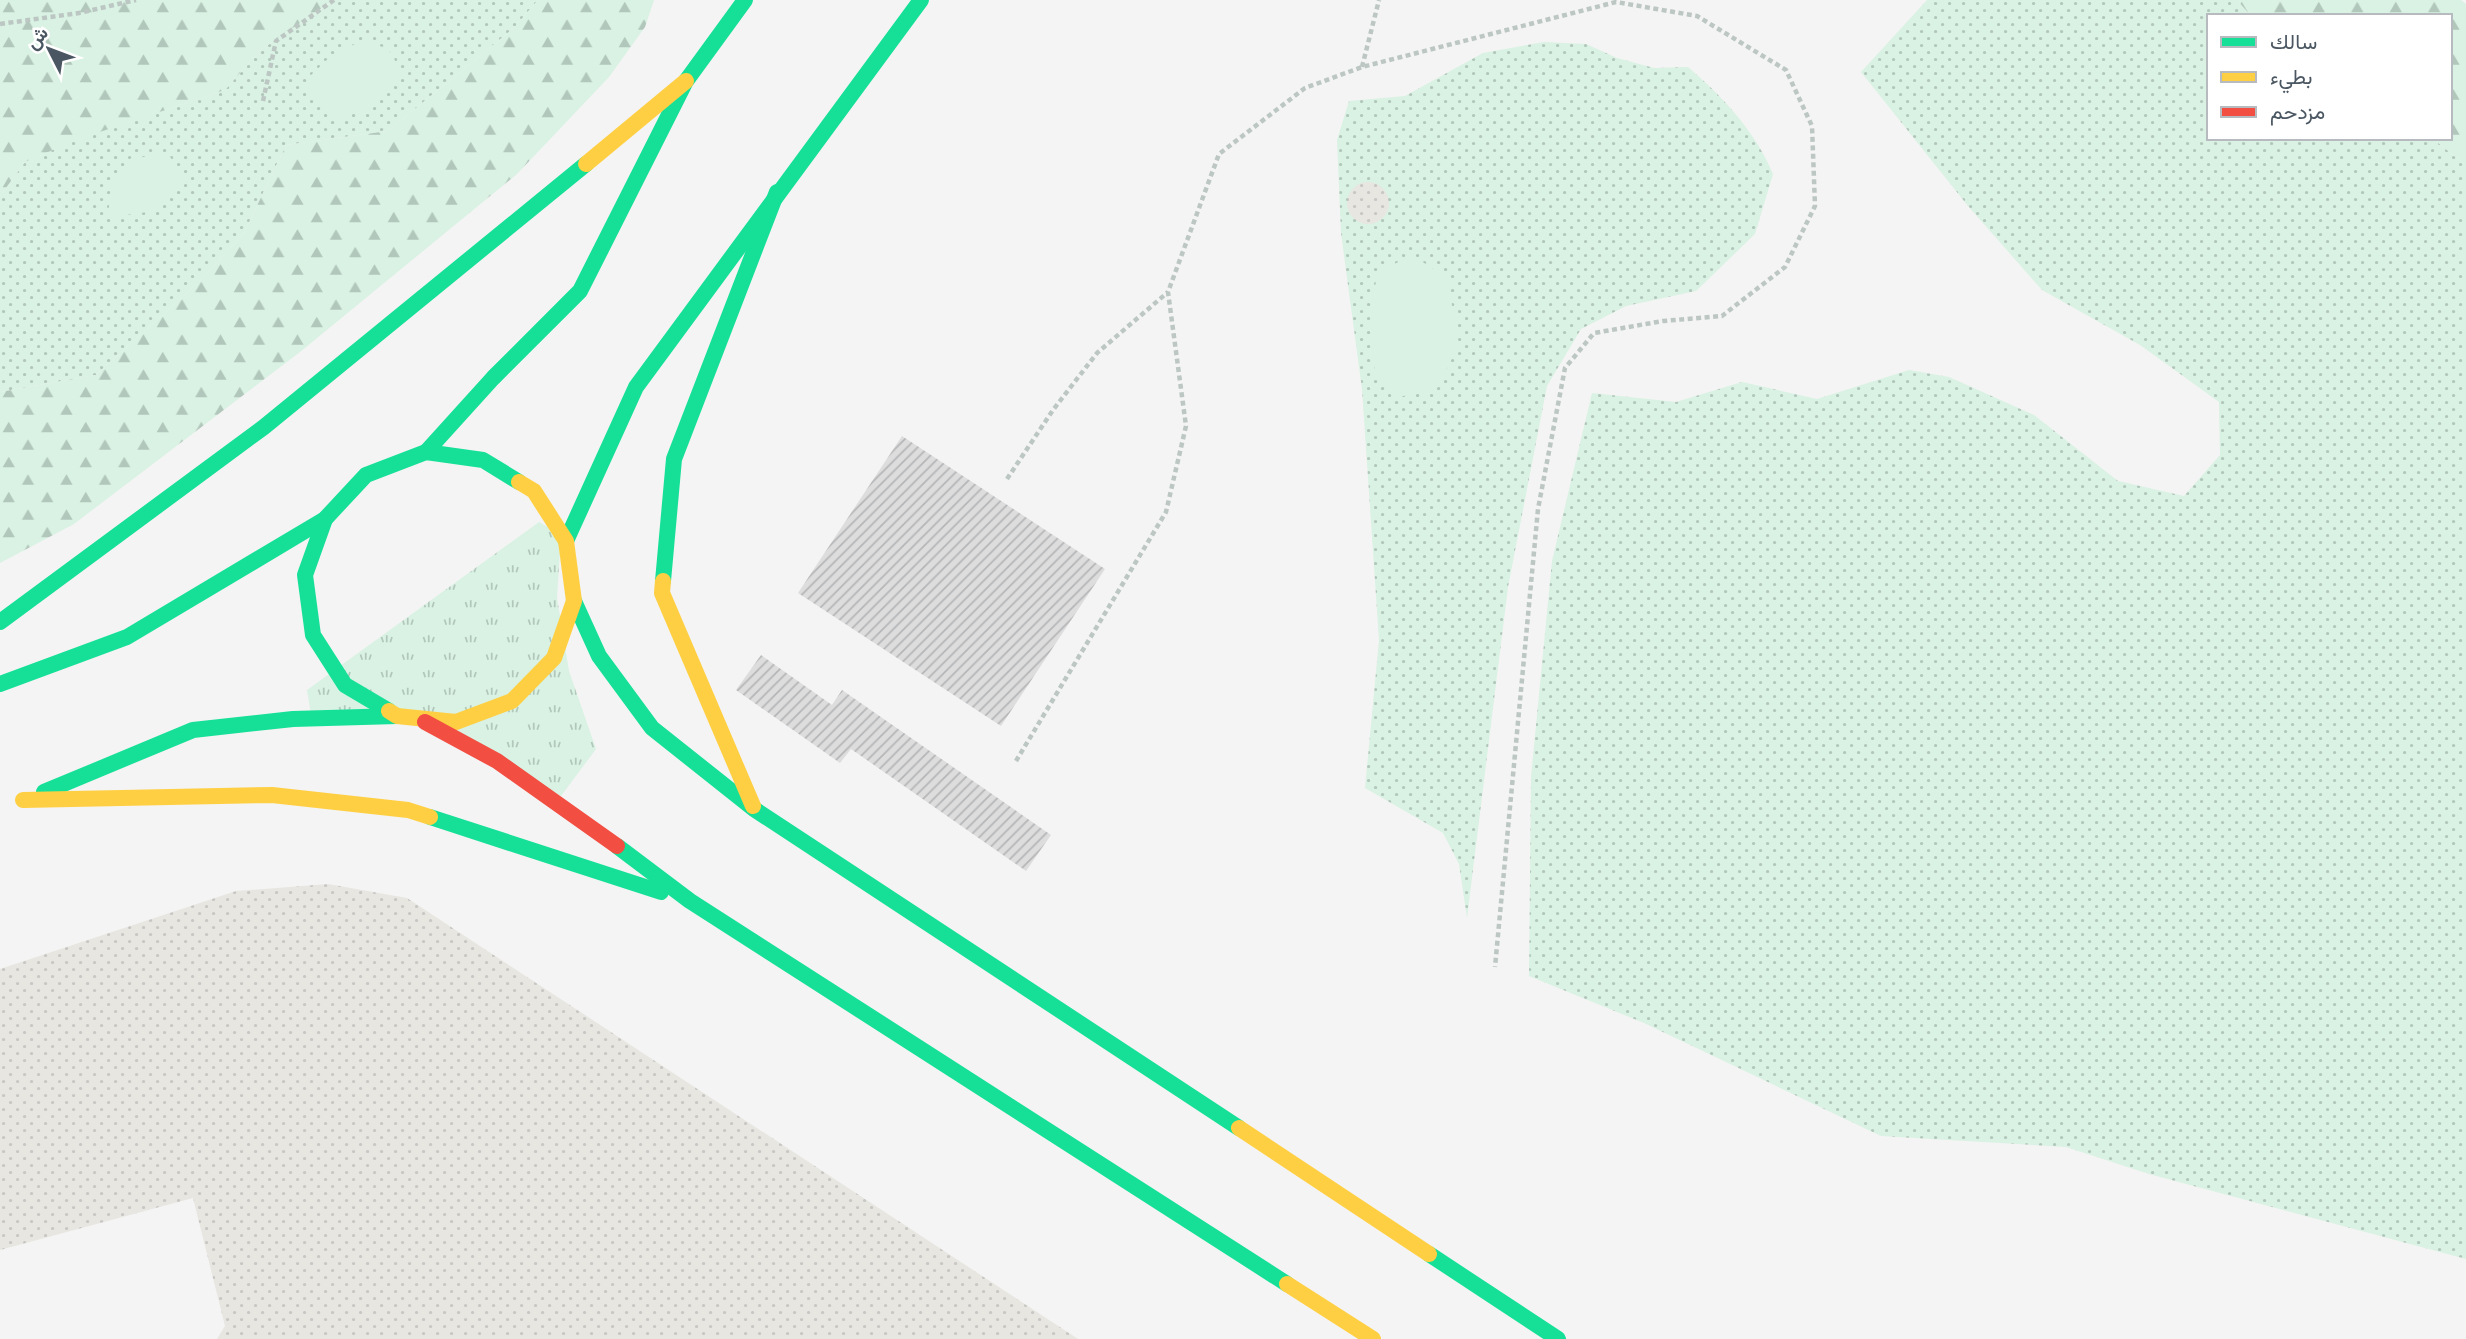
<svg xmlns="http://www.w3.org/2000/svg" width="2466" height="1339" font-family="'Varela Round',Vazirmatn,sans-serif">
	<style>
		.grass { fill: url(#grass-dots) }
		.forest { fill: url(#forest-firs) }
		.sand { fill: url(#sand-dots) }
		.park { fill: url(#park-tufts) }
		.pitch { fill: #d9f2e3 }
		.building { fill: url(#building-hatch) }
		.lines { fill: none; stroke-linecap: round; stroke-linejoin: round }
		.path { stroke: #bcc7c4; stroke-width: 4.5; stroke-dasharray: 5 3.5; stroke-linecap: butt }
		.fast { stroke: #16e098; stroke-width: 16 }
		.slow { stroke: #ffcf43; stroke-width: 16 }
		.jam { stroke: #f24e42; stroke-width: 16 }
	</style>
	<defs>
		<pattern id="grass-dots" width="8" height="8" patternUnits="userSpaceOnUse" patternTransform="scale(1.75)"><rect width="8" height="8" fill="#d9f2e3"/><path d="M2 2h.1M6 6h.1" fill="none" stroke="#b2c7bb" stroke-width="1.8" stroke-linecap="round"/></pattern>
		<pattern id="forest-firs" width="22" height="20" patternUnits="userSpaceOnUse" patternTransform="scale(1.75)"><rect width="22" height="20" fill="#d9f2e3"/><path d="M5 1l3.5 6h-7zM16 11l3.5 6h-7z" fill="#b2c7bb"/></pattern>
		<pattern id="sand-dots" width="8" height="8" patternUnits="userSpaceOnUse" patternTransform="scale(1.75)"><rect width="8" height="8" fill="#e7e6e1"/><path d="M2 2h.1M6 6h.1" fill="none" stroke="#c8c7c4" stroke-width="1.8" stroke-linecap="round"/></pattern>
		<pattern id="park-tufts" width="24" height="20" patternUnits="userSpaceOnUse" patternTransform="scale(1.75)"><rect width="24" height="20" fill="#d9f2e3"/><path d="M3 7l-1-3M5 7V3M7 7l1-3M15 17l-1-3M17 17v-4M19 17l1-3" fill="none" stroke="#b2c7bb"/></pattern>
		<pattern id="building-hatch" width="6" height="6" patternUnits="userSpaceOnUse" patternTransform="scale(1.75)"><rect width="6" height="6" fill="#ddddde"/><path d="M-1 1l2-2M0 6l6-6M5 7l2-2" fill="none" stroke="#b5b6b7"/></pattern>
	</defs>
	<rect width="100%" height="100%" fill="#f4f4f4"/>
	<g class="grass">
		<path d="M335,0H538L514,28L388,131L286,145L244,233L199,282L96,375L0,392V196L25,162L75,140L225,90L259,51Z"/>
		<path d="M1927,0H2237L2251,16H2209V138H2432L2466,165V1259L2149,1174L2066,1147L1881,1136L1644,1023L1529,976L1531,777L1552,561L1592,393L1676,402L1742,382L1817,399L1909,370L1949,377L2034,415L2118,481L2184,496L2220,455L2219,402L2140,345L2042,290L1968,206L1861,72Z"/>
		<path d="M1544,42L1586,44L1617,58L1654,68L1688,67C1723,97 1755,131 1773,174L1755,234L1696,291L1626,306L1581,329L1547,386L1508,587L1467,918L1459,864L1443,833L1365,788L1379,640L1362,389L1341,233L1337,140L1349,101L1405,96L1483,53Z"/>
	</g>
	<g class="forest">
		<path d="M0,0H334L259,51L225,90L76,140L25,162L0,196Z"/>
		<path d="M538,0H654L645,27L609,77L517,174L300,352L74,524L0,563V392L96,375L199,282L244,233L286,145L388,131L514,28Z"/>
		<path d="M2237,0H2461L2466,4V165L2432,138H2450V16H2251Z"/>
	</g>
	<g class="sand">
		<circle cx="1368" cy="203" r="21"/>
		<path d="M328,884L407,898L1078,1339H217L225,1326L193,1198L0,1250V969L236,891Z"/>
	</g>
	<path class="park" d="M539,522L561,534L557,598L569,671L596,749L561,796L424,724L311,714L307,690Z"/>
	<g class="pitch">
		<path d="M363,40L388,49L402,72C380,103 373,111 336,118L308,95L309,77L331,56Z"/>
		<path d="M169,155L183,177C163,213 147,215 108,215L111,187L131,158Z"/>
		<path d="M1412,255L1447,278L1459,344L1436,390L1398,397L1375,378L1371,319L1377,273Z"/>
	</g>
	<g class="building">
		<path d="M902,436L1105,569L1001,726L798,593Z"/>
		<path d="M761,655L832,705L842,690L1051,835L1026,871L851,749L840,763L736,690Z"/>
	</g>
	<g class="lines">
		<g class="path">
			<path d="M0,24L79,13L136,0"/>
			<path d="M1362,67L1379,0"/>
			<path d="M263,101L276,41L334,0"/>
			<path d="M1007,479L1053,410L1097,353L1168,292"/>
			<path d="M1016,761L1166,512L1186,426L1168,292L1219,154L1305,88L1362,67L1616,2L1697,16L1786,70L1812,126L1815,206L1785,267L1722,316L1663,321L1594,333L1565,368L1538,509L1495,967"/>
		</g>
		<g class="fast">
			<path d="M426,452L493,378L580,291L686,81L745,0"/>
			<path d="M325,519L305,575L313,635L345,685L389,711"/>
			<path d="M566,541L636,387L921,0"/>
			<path d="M663,581L674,459L777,192"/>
			<path d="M574,601L599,656L652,728L754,809L1239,1128"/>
			<path d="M0,622L264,427L586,164"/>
			<path d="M0,684L127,637L325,519L366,475L426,452L483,460L519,482"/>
			<path d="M44,792L193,730L293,719L397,716"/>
			<path d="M430,817L661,892"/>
			<path d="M617,846L690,901L1287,1284"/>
			<path d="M1429,1254L1558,1339"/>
		</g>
		<g class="slow">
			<path d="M586,164L686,81"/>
			<path d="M663,581L662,593L753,806"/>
			<path d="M389,711L397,716L456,722L512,701L554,658L574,601L566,541L534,491L519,482"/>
			<path d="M23,800L272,795L408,810L430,817"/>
			<path d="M1239,1128L1429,1254"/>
			<path d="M1287,1284L1373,1339"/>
		</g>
		<path class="jam" d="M425,722L497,761L617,846"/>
	</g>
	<rect x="2207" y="14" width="245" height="126" fill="#ffffff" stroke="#b7bbc0" stroke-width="2"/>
	<rect x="2221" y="37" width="35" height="10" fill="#16e098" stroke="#b7bbc0" stroke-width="2"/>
	<text x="2270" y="49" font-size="21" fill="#4a5661">سالك</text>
	<rect x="2221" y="72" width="35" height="10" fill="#ffcf43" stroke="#b7bbc0" stroke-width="2"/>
	<text x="2270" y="84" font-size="21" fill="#4a5661">بطيء</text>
	<rect x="2221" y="107" width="35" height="10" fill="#f24e42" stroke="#b7bbc0" stroke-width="2"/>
	<text x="2270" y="119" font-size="21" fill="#4a5661">مزدحم</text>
	<g transform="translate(49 49) rotate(312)" stroke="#ffffff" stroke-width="5" paint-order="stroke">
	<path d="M0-5L12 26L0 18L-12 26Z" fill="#4a5661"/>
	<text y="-10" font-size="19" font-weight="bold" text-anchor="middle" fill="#4a5661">ش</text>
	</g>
</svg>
